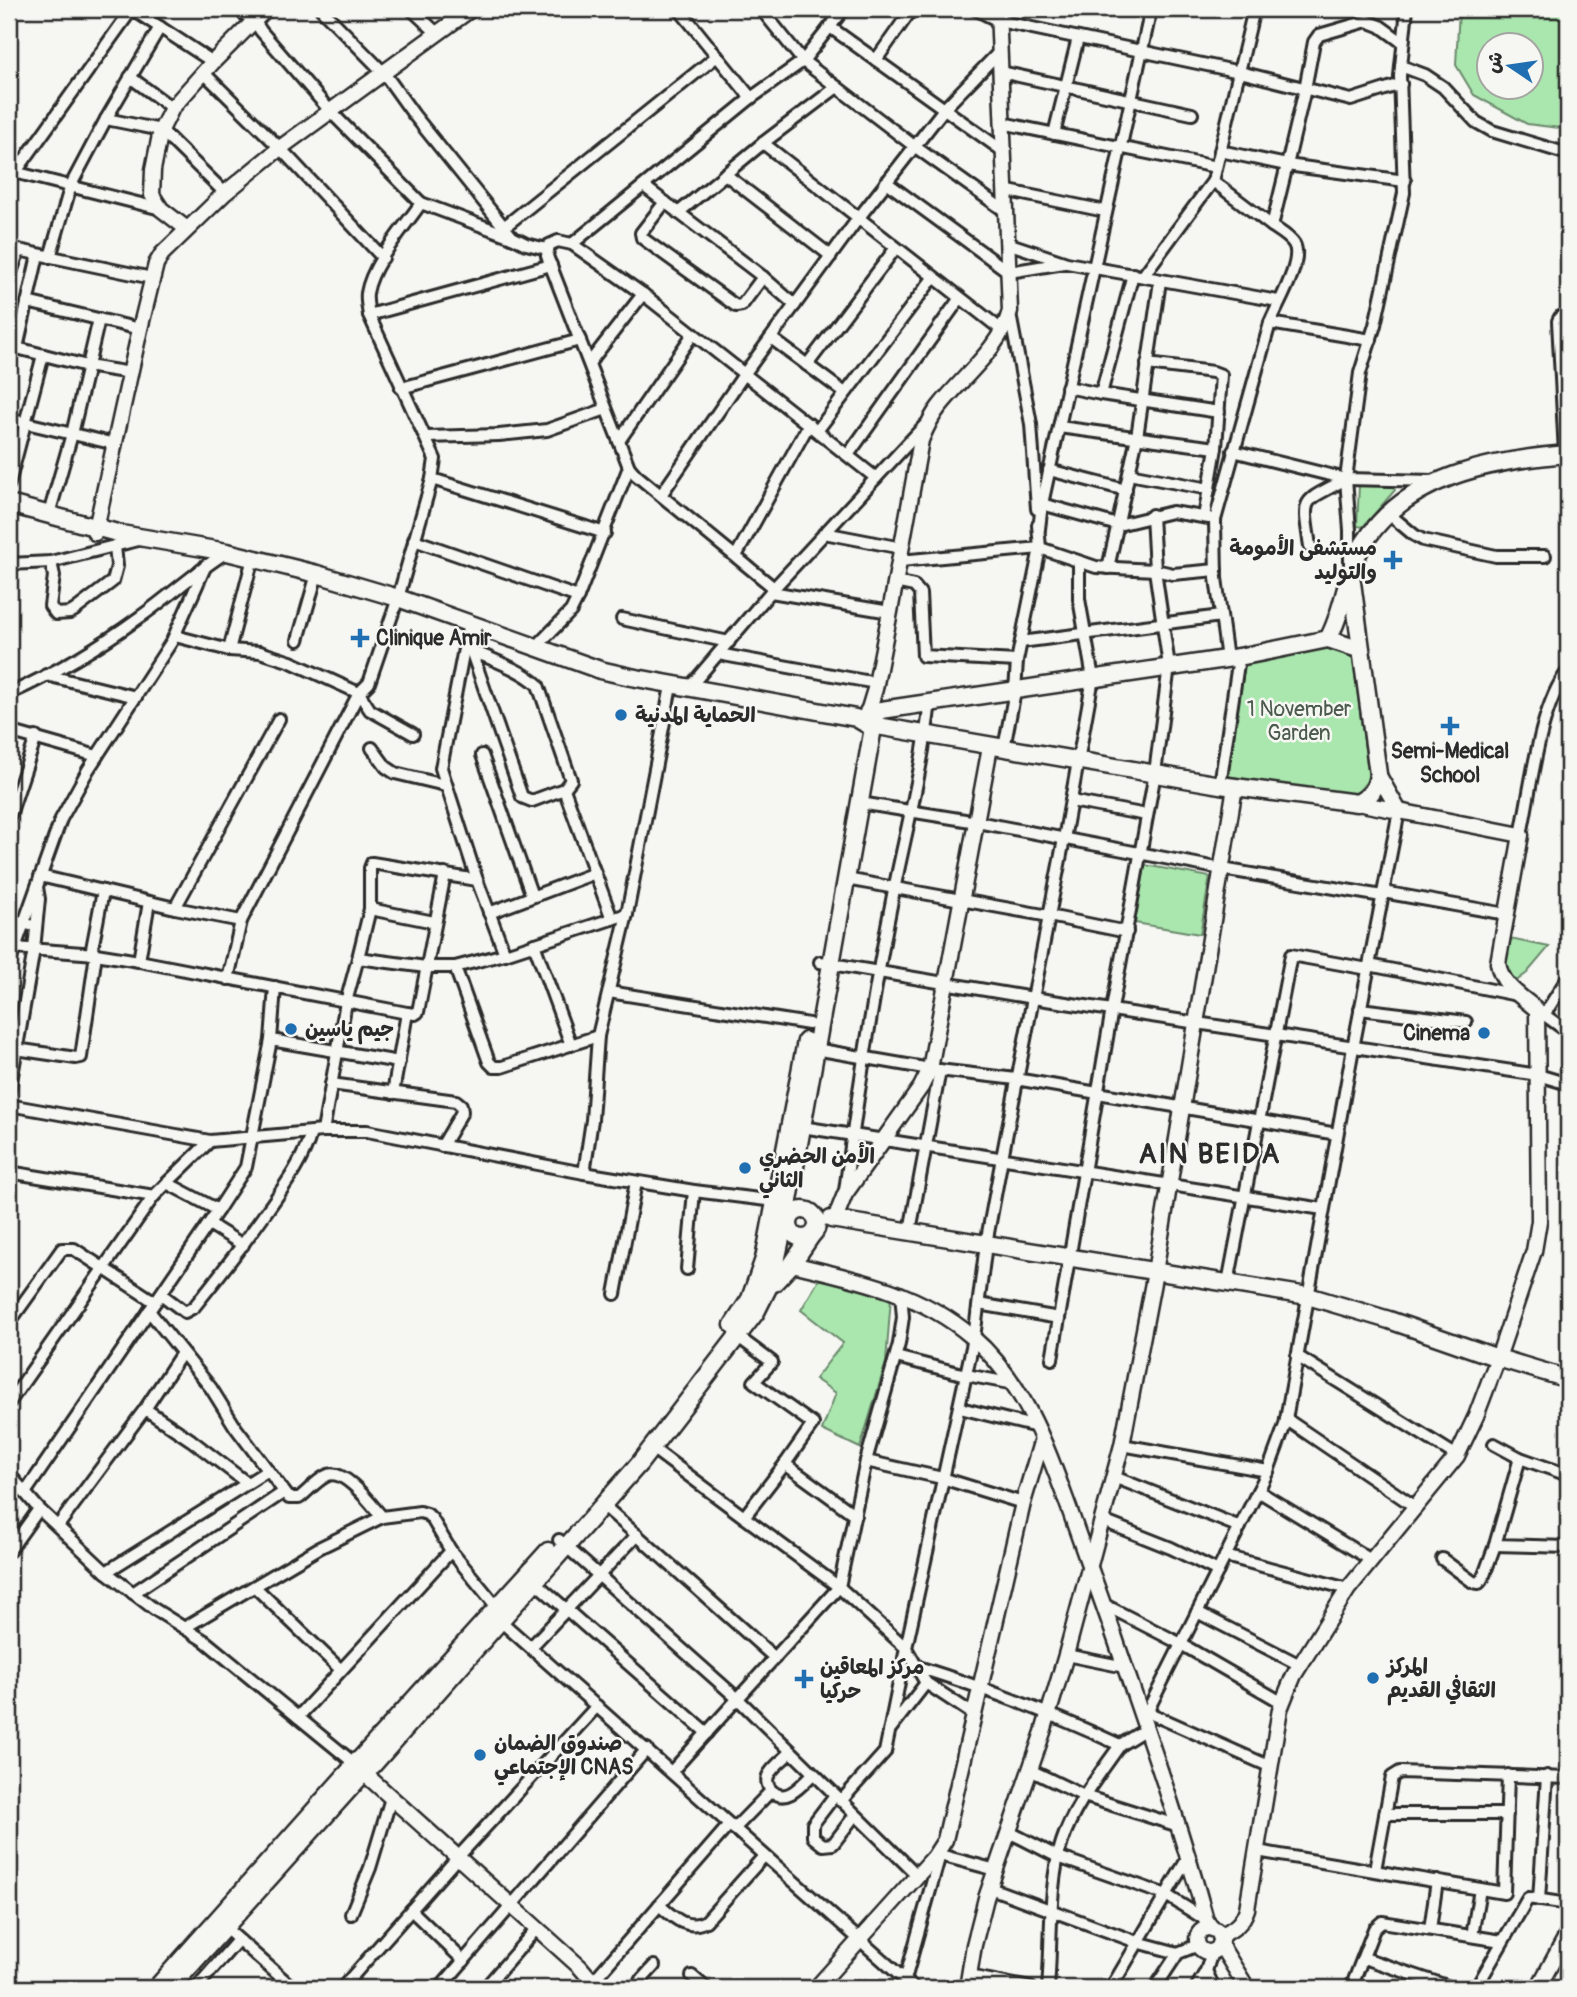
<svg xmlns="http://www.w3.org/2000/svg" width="1577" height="1997" font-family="Pangolin,'Playpen Sans Arabic',sans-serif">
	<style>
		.green { fill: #aae7ae; stroke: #6a896c; stroke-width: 2; fill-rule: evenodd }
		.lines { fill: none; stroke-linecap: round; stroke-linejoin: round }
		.street-casing { stroke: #2b2b2b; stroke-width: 16 }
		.secondary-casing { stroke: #2b2b2b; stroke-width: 19 }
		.primary-casing { stroke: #2b2b2b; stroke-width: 21 }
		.street { stroke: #f6f6f2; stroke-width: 10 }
		.secondary { stroke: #f6f6f2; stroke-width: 14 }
		.primary { stroke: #f6f6f2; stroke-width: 16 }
		.poi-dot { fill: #1f6fb2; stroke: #f6f6f2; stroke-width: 2.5 }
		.labels { text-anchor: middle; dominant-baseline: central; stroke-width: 5; stroke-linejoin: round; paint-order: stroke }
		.poi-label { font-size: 21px; font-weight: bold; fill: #2b2b2b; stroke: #f6f6f2; text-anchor: start }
		.park-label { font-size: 21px; fill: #4b5a4c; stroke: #f6f6f2 }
		.district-label { font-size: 28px; font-weight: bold; letter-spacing: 2px; fill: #2b2b2b; stroke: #f6f6f2 }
	</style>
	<rect width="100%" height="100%" fill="#f6f6f2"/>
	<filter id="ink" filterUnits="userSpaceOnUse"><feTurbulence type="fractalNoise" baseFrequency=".0143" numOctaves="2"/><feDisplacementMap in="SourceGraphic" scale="14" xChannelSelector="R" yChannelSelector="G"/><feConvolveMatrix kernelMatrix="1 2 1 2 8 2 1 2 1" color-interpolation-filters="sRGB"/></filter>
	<g filter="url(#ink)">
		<g class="green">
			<path d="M1459,9H1568V129L1527,124L1474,95L1456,65ZM1490,46H1532V88H1490Z"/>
			<path d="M1359,485H1393L1395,490L1363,527L1357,526Z"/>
			<path d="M1324,645L1348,653L1353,659L1369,779L1357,793L1338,797L1228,776L1245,662Z"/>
			<path d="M1145,865L1210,877L1200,934L1135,923Z"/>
			<path d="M1510,939L1549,947L1527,973L1515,982L1505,966Z"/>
			<path d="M821,1276L891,1297L886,1362L860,1448L822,1430L836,1393L815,1379L843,1343L801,1310Z"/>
		</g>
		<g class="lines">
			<g class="street-casing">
				<g id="street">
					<path d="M132,9L213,62"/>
					<path d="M236,9L254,20L261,31L331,112L421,203"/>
					<path d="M321,9L384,73L414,115L512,237L526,244L547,249"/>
					<path d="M411,9L438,34"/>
					<path d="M679,9L751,98"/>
					<path d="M761,9L803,61L914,146L1005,211"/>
					<path d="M975,9L999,21L1240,72L1351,100L1401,84"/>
					<path d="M830,27L1003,151"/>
					<path d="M876,60L912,9"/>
					<path d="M1401,66L1425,75L1443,87L1476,122L1492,131L1568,154"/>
					<path d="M1001,72L1192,114"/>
					<path d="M204,73L280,148L383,258"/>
					<path d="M130,77L172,108"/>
					<path d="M106,119L160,27"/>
					<path d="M1002,123L1216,167"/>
					<path d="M1054,134L1078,38"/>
					<path d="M763,143L1003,331"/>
					<path d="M1220,151L1287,165L1305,89L1314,42L1319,35L1367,21L1380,26L1402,42"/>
					<path d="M10,171L161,209"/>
					<path d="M15,173L132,9"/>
					<path d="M725,174L831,256"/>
					<path d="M1213,181L1272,226"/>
					<path d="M886,182L1009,272L1064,263"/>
					<path d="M645,187L763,277L795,305"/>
					<path d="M1004,190L1105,211"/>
					<path d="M665,202L641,233L642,238L736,306L742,305L763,277"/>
					<path d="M678,213L763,143L837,87"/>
					<path d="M504,227L717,56"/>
					<path d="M1007,243L1067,263L1278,301"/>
					<path d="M572,244L751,98L803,61L844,9"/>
					<path d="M9,248L152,278"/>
					<path d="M50,257L71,185L106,119L161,130L225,193"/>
					<path d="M1143,276L1213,181L1254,9"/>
					<path d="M9,278L19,250"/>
					<path d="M27,302L140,329"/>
					<path d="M1010,314L1031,424L1037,509"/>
					<path d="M369,315L551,265"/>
					<path d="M1270,323C1277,305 1304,261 1294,244C1289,236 1279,231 1272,226L1287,165L1405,181"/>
					<path d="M771,338L845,393"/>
					<path d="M9,346L87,366L131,373"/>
					<path d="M17,348L38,255"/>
					<path d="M590,362L643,294"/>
					<path d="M1147,364L1213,372L1221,375L1216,448L1204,517"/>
					<path d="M807,365L895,249"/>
					<path d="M1067,387L1101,394L1133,274"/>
					<path d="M401,388L580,340"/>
					<path d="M1101,394L1219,412"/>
					<path d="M9,419L115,444"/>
					<path d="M1059,427L1216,448"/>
					<path d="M817,431L933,278"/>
					<path d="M426,437L499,435L547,430L606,409"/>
					<path d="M619,441L693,334"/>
					<path d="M1233,451L1346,479L1435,481"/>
					<path d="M1565,454L1558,321L1560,317L1568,315"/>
					<path d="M848,455L960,298"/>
					<path d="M1049,470L1126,490"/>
					<path d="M1129,474L1209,489"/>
					<path d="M432,479L605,533"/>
					<path d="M9,484L43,355"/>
					<path d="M661,495L745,373L857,220L944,109L1000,51"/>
					<path d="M1042,504L1118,525L1172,512L1209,518"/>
					<path d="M49,514L72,434L99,319"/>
					<path d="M1389,514L1414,535L1423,540L1496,556H1545"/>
					<path d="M1039,529L1042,504L1151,9"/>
					<path d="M824,533L902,548"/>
					<path d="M414,540L578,597L629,467"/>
					<path d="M1310,546C1302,494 1302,504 1346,479"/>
					<path d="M736,556L809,424"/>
					<path d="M900,561L1040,548L1096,567L1155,570L1173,574L1216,570"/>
					<path d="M51,562L54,576L50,606L56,614L70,613L75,610L113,581L117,566L115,546"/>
					<path d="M9,564L51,562L138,540"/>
					<path d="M1350,566V530L1346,479L1360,373L1375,325L1404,193L1400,76L1407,9"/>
					<path d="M1108,568L1137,437L1160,281"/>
					<path d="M895,582L914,586L920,593L923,656L1017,661"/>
					<path d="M774,588L636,475L629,467L547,256L549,245L558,241L572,244L643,294L876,478"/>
					<path d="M771,592L890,612"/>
					<path d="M622,619L729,642"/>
					<path d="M469,623L441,768L477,880L505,954"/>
					<path d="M175,636L229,650L260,652L291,662L359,693L370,710L413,734"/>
					<path d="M298,640L317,574"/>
					<path d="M1021,642L1221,616"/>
					<path d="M465,648L471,650C492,660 521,669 538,685L571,780L564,789L532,801L522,797L471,650"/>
					<path d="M535,648L571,611L578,597"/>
					<path d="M229,650L253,558"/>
					<path d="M718,654L876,683"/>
					<path d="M1227,659L1216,578L1215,520L1270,323L1371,340"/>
					<path d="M46,675L136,697"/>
					<path d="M688,689L774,588L925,425"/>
					<path d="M9,694C55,673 99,647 140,617C170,596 196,571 227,552"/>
					<path d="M9,731L97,756"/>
					<path d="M372,748L386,767L395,773L445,785"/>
					<path d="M1004,748L1015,691L1017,661L1040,548L1038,525"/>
					<path d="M482,755L532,896"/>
					<path d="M1220,785L1239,657"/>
					<path d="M564,789L612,919"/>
					<path d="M1071,801L1147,815"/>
					<path d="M860,803L977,822L1222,869L1382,896"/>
					<path d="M9,818L36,737"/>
					<path d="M1521,835C1531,789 1539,706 1568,671"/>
					<path d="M40,876L175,908L241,921"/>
					<path d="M846,879L1049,916L1127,932"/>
					<path d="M1383,892L1506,914"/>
					<path d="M175,908L279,719"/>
					<path d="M370,909L434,922"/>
					<path d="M489,913L595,873"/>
					<path d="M9,920L30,925"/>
					<path d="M534,944L571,1045"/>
					<path d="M15,948L61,819L88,770L172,641L206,565"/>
					<path d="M91,954L103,891"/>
					<path d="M358,958L370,909V868L372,863L477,880"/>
					<path d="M139,961L149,902"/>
					<path d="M820,962L1033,998L1538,1075L1568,1084"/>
					<path d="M9,964L15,948L96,954L139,961L407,1013L393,1093"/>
					<path d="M1369,965L1517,995"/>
					<path d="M455,967L489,1062L494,1067H502L598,1036"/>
					<path d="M228,979L241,921L359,693L369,683L398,598L432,479L435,459L369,315C368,308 366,300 367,293C372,263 404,228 421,203L512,237"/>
					<path d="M609,992L809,1024"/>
					<path d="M1360,1009L1466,1022"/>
					<path d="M1539,1011L1568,1032"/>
					<path d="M407,1013L415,1014L418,1012L445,874"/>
					<path d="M1544,1015L1568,977"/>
					<path d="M271,1040L275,987"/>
					<path d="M16,1049L76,1058L81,1057L96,954"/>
					<path d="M815,1049L930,1069L1016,1079L1337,1134"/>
					<path d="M331,1084L456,1101L461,1105L462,1112L442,1146"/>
					<path d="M9,1093L34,949L39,899L37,887"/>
					<path d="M9,1105L210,1141L323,1131H367L584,1173L694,1191L775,1201"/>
					<path d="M802,1127L1323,1209"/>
					<path d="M323,1131L346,1002L358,958L426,967H455L505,954L627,914"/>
					<path d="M9,1172L154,1196L167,1183L218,1210L25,1493"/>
					<path d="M584,1173L592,1120L598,1036L627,914L671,686"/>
					<path d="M167,1183L210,1141"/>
					<path d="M845,1191C858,1091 874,990 894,890C907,827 923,765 930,701"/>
					<path d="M218,1210L246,1167L271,1040L399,1062"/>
					<path d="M209,1224L243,1245"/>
					<path d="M910,1231L940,1070"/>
					<path d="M687,1269L694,1191"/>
					<path d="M1228,1283L1291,955L1368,969"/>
					<path d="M161,1294L185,1312L194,1307C220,1275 245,1242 269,1208C286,1184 303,1161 311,1133"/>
					<path d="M615,1294L636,1182"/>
					<path d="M979,1304L1059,1318"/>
					<path d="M149,1311L211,1388L236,1428L289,1498H299C308,1491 316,1481 326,1476C343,1466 371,1504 382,1517"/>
					<path d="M9,1323L62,1249H74L155,1302"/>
					<path d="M737,1336L772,1362L754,1382L813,1424L785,1464"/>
					<path d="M1297,1356L1457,1456"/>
					<path d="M896,1357L966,1375L1015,1384"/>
					<path d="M1052,1359L1112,1009L1155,773L1169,666L1155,570L1152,515"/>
					<path d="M9,1403L154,1196"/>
					<path d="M960,1408L1037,1427"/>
					<path d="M145,1409L191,1440L247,1483"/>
					<path d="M1286,1419L1414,1506"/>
					<path d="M1494,1444L1520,1458L1568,1475"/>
					<path d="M1122,1445L1268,1471"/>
					<path d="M652,1448L744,1517"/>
					<path d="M1520,1458L1495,1545L1568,1547"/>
					<path d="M866,1461L942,1478L1023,1503"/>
					<path d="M9,1474L39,1509L106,1572L154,1609L205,1641L354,1763"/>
					<path d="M1114,1477L1240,1527"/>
					<path d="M1258,1491L1371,1560"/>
					<path d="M603,1505L775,1658"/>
					<path d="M1103,1521L1171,1548L1218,1571"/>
					<path d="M58,1526L145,1409L182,1353"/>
					<path d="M559,1540L738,1699L918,1876"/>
					<path d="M9,1551L39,1509"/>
					<path d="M1225,1556L1348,1589"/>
					<path d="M1442,1559L1473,1582L1479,1583L1483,1578L1495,1545"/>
					<path d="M106,1572L267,1471"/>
					<path d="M535,1582L707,1733"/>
					<path d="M255,1587L340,1669"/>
					<path d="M133,1593L284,1492"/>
					<path d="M1103,1604L1181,1644L1283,1703"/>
					<path d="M1197,1612L1300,1665"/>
					<path d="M496,1617L914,1988"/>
					<path d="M184,1628L319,1548L382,1517L420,1512L427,1514L432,1519L451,1551"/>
					<path d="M531,1647L637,1535"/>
					<path d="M1066,1655L1125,1667"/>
					<path d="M918,1667C988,1689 1053,1714 1120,1745C1099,1775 1073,1807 1062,1842C1048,1884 1052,1944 1048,1988"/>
					<path d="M1147,1712L1271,1767"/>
					<path d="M973,1714L926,1683L906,1648L974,1338L986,1244L1002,1158L1064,839L1093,678L1079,599V562"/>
					<path d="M298,1717L451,1551L497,1607"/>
					<path d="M1143,1720L1268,1471L1285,1425L1353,1048L1399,811"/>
					<path d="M891,1728L926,1683"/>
					<path d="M1120,1745L1146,1729"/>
					<path d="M791,1752C784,1759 772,1767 768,1776C766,1781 768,1788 772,1791C787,1805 803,1783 813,1774"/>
					<path d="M1030,1770L1084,1796L1179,1826"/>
					<path d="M672,1771L839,1587L866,1461L899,1344L903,1317L901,1293"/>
					<path d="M835,1795L813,1824V1837L823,1845L833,1844L855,1815"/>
					<path d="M841,1801L885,1752L906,1648L839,1587L744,1517L785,1464L855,1515"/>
					<path d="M1385,1814H1507"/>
					<path d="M734,1829L771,1791"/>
					<path d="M1009,1832L1058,1857L1166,1895L1206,1920"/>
					<path d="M1257,1851L1504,1893L1508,1775"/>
					<path d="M940,1855L996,1870"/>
					<path d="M1375,1870L1392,1777L1400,1772L1568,1778"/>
					<path d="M990,1888L1137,1942L1178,1953"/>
					<path d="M1539,1900L1547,1776"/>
					<path d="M659,1905C674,1918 687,1931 706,1921L764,1856"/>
					<path d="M411,1910L464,1961"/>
					<path d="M351,1914L370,1868L391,1798"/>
					<path d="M221,1924L293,1988"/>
					<path d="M1430,1929L1437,1881"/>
					<path d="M1472,1936L1480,1889"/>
					<path d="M1364,1958L1453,1988"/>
					<path d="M1206,1971L1214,1988"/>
					<path d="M692,1976L706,1988"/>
					<path d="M969,1976L1031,1988"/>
					<path d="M905,1980L941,1851"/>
					<path d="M196,1988L238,1940"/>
					<path d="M342,1988L458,1857L597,1706"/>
					<path d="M440,1988L647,1749"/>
					<path d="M485,1988L537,1928"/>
					<path d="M587,1988L729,1825"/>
					<path d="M634,1988L654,1966"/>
					<path d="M1111,1988L1189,1856"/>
					<path d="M1155,1988L1178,1953L1198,1945"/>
					<path d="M1196,1988L1206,1971L1212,1952"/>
					<path d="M1351,1988L1374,1929L1382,1922L1502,1941"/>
					<path d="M1476,1988L1528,1898L1568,1904"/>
				</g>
			</g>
			<g class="secondary-casing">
				<g id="secondary">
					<path d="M187,229L161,209L152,195L153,170L161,130L172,108L213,62L266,9"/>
					<path d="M95,533L140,329L156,264L162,254L225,193L280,148L471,9"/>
					<path d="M868,712L875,689L890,612L921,440C926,428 931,417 939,407C963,376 1000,349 1010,311L998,9"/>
					<path d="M1357,803L1399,811L1378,774"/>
					<path d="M835,1219L845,1194L921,1087L930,1069L990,747"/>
					<path d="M792,1264C855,1279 920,1292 971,1336C1024,1381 1046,1445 1069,1508C1084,1552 1100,1595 1115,1638C1147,1732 1180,1824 1206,1920L1212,1929"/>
					<path d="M365,1774L580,1967L598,1988"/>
					<circle cx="1209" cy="1940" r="12"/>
					<path d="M1220,1936C1234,1929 1242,1924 1247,1909L1280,1709L1286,1694L1294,1675L1348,1589L1457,1456L1476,1416L1498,1358L1534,1251L1539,1221L1537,1010C1521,996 1501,985 1498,963L1521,835L1399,811"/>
					<path d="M1220,1944L1247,1988"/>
					<path d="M816,1988L934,1857L945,1840L1023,1503L1042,1439"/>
					<path d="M967,1988L974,1945L986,1898L1043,1732L1066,1655L1122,1445L1155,1272L1235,787"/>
					<path d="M1538,1988L1568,1933"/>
				</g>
			</g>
			<g class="primary-casing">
				<g id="primary">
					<path d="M9,504L121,534L227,552L317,574L398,598L600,670L631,677L856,718L866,724L1220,785L1357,803C1371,796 1376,790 1378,774L1351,575"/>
					<path d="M1328,639L1361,650"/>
					<path d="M868,712L1239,657L1328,639C1345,609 1345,572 1364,543C1407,475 1494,460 1568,454"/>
					<circle cx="803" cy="1224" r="14"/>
					<path d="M831,1219L1308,1296L1389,1320L1498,1358L1568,1379"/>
					<path d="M774,1283L792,1264L811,1236"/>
					<path d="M733,1325L750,1299L764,1259L806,1041"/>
					<path d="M359,1760L548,1551"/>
					<path d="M367,1768L362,1761H356L352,1766L356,1775L365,1774L639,1464L756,1312L772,1280L788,1206L876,711"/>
					<path d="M174,1984L362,1775"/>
					<path d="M156,1988L352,1768"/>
				</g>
			</g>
			<use href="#street" class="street"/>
			<use href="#secondary" class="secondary"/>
			<use href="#primary" class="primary"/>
		</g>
	</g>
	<g class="poi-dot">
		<path d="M1389.5 549.5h7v7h7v7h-7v7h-7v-7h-7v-7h7z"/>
		<path d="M356.5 627.5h7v7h7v7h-7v7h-7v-7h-7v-7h7z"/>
		<circle cx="621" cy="715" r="7"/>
		<path d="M1446.5 715.5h7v7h7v7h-7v7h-7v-7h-7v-7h7z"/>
		<circle cx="291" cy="1029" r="7"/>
		<circle cx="1484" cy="1033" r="7"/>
		<circle cx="745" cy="1168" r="7"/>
		<circle cx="1373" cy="1678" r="7"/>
		<path d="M800.5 1668.5h7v7h7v7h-7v7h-7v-7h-7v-7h7z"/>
		<circle cx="480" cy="1755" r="7"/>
	</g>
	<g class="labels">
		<g class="poi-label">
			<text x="1377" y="548" text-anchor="end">مستشفى الأمومة<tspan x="1377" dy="24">والتوليد</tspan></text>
			<text x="376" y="638">Clinique Amir</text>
			<text x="635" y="715">الحماية المدنية</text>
			<text x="1450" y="751" text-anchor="middle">Semi-Medical<tspan x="1450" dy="24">School</tspan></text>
			<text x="305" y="1029">جيم ياسين</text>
			<text x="1470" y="1033" text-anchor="end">Cinema</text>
			<text x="759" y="1156">الأمن الحضري<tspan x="759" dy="24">الثاني</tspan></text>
			<text x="1387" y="1666">المركز<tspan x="1387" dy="24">الثقافي القديم</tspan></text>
			<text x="820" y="1667">مركز المعاقين<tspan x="820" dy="24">حركيا</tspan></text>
			<text x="494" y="1743">صندوق الضمان<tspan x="494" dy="24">الإجتماعي CNAS</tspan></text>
		</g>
		<g class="park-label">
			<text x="1299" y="709">1 November<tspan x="1299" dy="24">Garden</tspan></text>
		</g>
		<g class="district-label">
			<text x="1210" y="1154">AIN BEIDA</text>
		</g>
	</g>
	<rect width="1577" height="1997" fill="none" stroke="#f6f6f2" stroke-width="35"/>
	<rect x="18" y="18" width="1542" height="1962" fill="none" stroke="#2b2b2b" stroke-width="2.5" filter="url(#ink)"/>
	<g transform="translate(1510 66) rotate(283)"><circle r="33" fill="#f6f6f2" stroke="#a5a5a2" stroke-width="2"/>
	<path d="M0-5L12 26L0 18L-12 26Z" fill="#1f6fb2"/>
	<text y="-10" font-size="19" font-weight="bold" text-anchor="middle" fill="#2b2b2b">ش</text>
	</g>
</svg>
